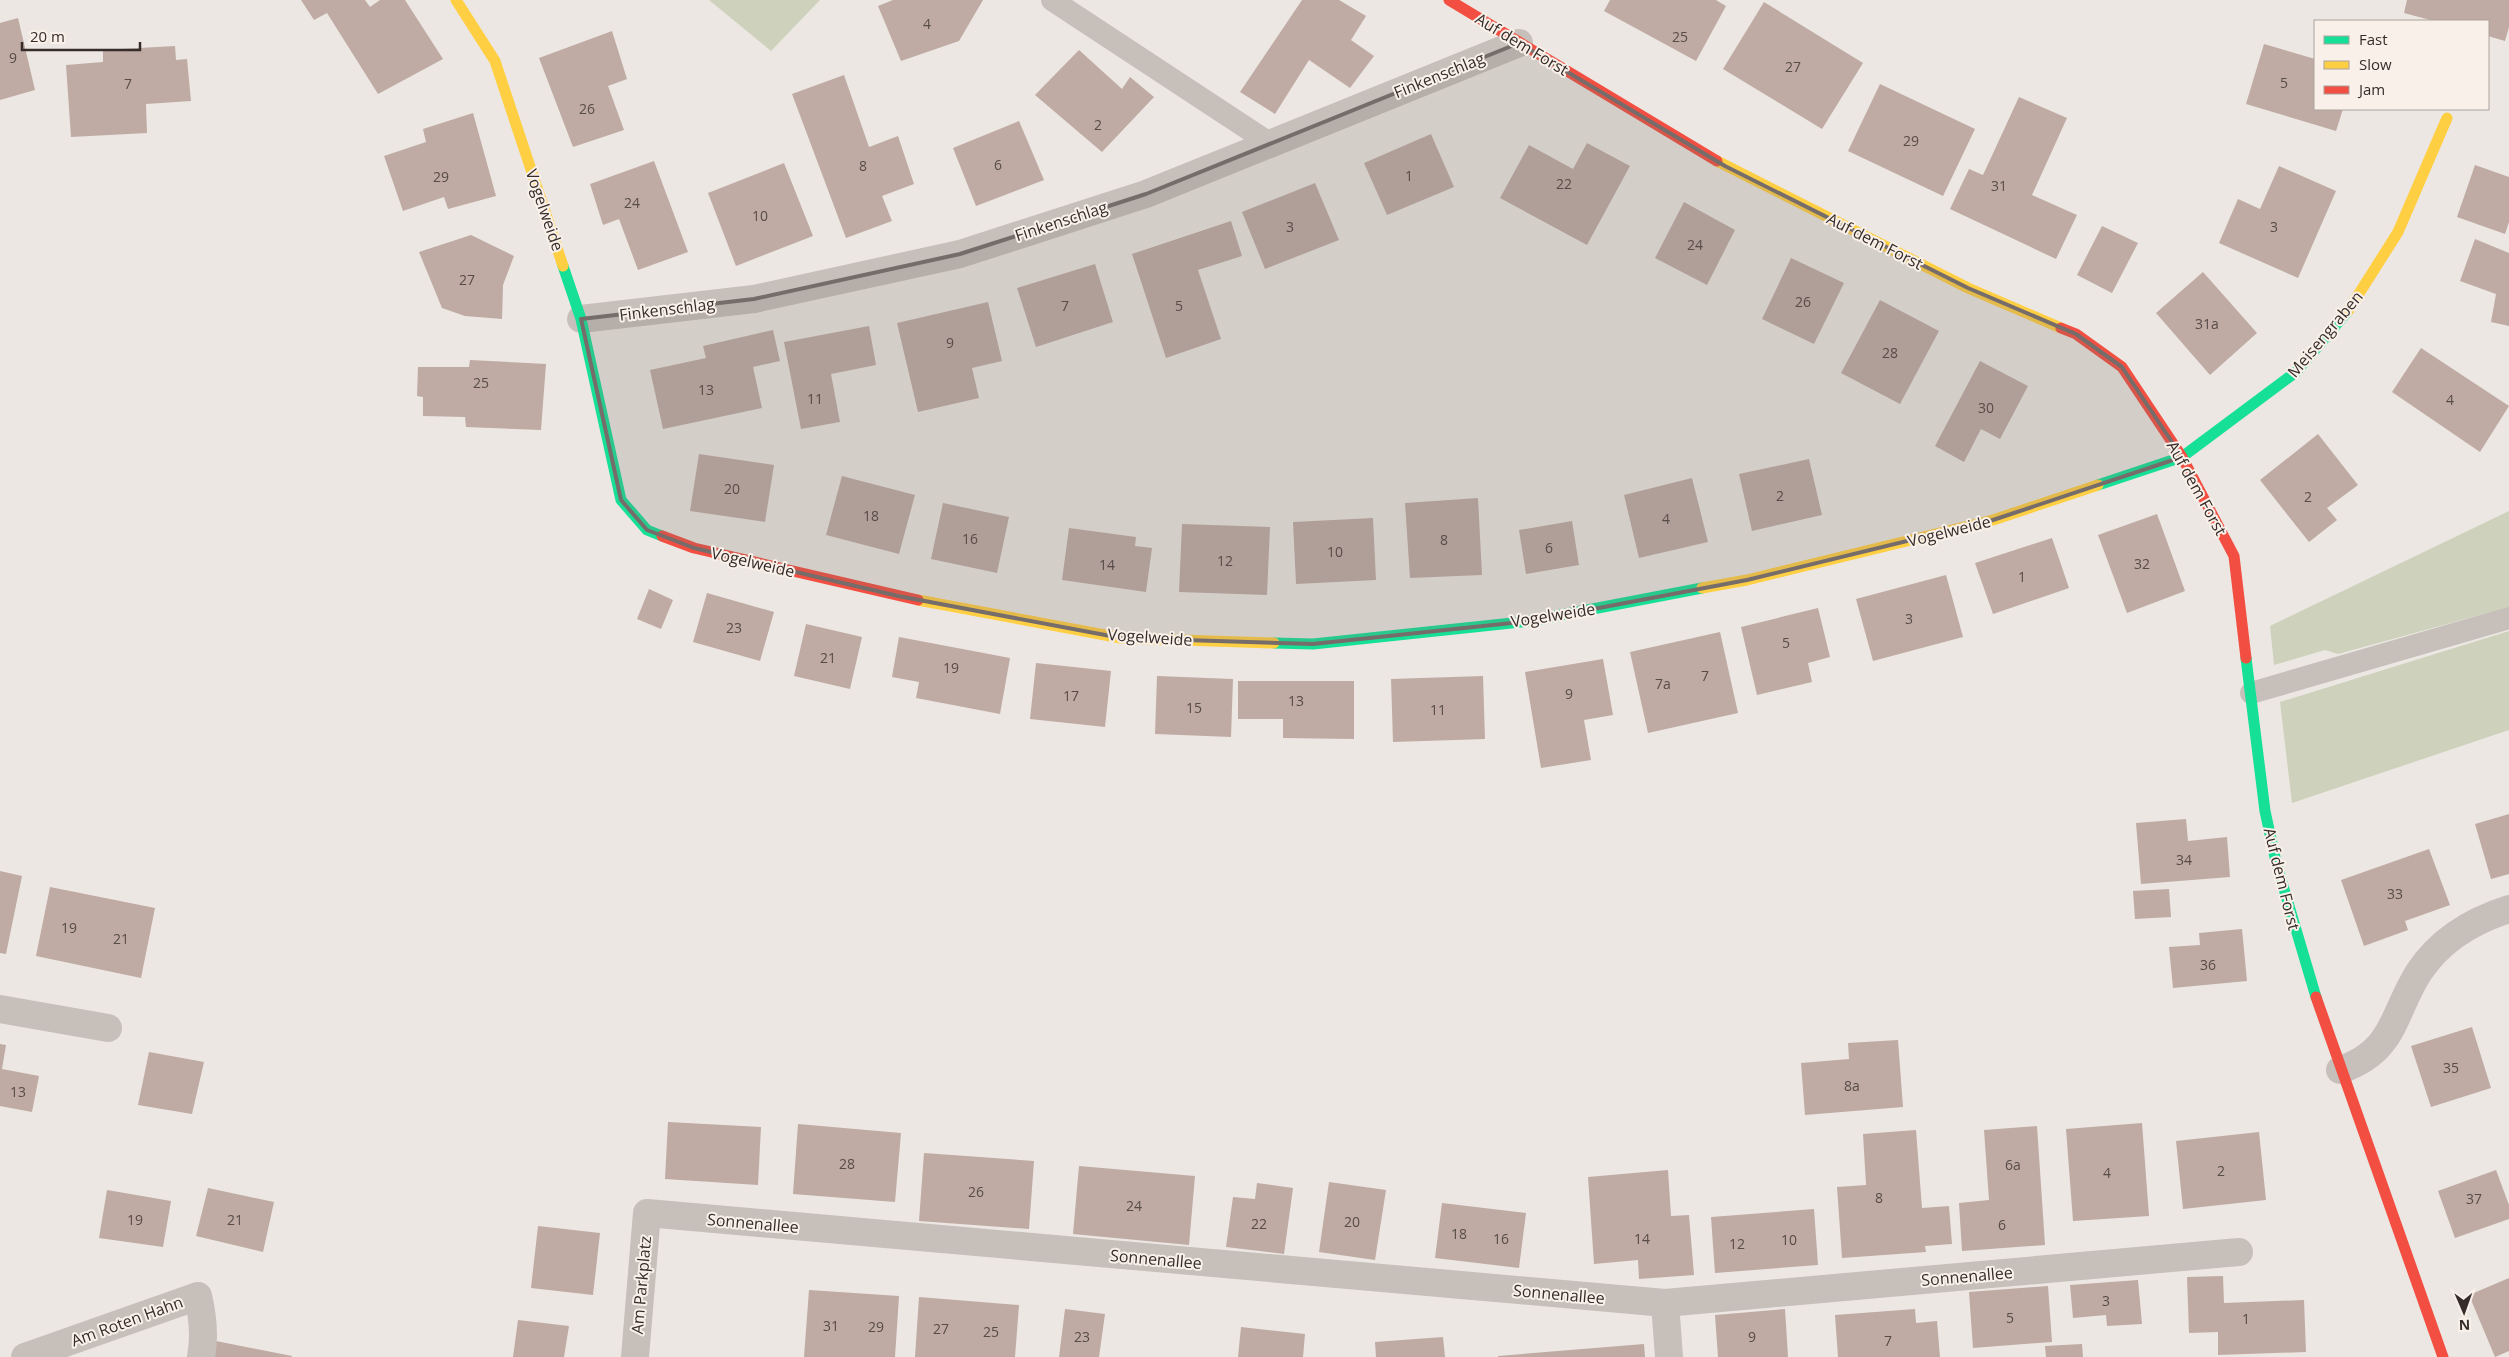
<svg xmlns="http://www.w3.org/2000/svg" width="2509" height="1357" font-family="'Open Sans',sans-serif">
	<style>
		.green { fill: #ced2bc }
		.building { fill: #bfaba4 }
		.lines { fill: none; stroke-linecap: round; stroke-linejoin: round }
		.lane { stroke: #c6bfba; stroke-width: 22 }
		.street { stroke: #c6bfba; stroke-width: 28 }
		.fast { stroke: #16e098; stroke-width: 11 }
		.slow { stroke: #ffcf43; stroke-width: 11 }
		.jam { stroke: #f24e42; stroke-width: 11 }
		.marked { fill: #766d6a; fill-opacity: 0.2; stroke: #766d6a; stroke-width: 4; stroke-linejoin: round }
		.labels { text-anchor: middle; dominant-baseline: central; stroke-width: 4; stroke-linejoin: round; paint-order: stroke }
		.number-label { font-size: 14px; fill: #584c48 }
		.street-label { font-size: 16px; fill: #362c29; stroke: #f9f1e9 }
	</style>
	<rect width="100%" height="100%" fill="#ece7e2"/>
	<g class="green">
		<path d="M709,0H820L771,51Z"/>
		<path d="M2509,511V607L2338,654L2325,650L2274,665L2270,626Z"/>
		<path d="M2509,631V730L2292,803L2280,702Z"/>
	</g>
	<g class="building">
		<path d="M301,0H365L370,7L380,0H405L443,59L378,94L327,13L314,20Z"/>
		<path d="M893,0H983L959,41L901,61L878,6Z"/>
		<path d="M1302,0H1339L1366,16L1351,40L1374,56L1350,88L1309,60L1275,114L1240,92Z"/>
		<path d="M1610,0H1716L1726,6L1696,61L1604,11Z"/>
		<path d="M2407,0H2509V27L2505,41L2488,36V21H2434L2404,13Z"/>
		<path d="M1764,2L1863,63L1822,129L1723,69Z"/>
		<path d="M18,18L35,90L0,100V23Z"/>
		<path d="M612,31L627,79L608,86L624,130L573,147L539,58Z"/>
		<path d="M2264,44L2315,59V109H2343L2336,131L2246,104Z"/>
		<path d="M175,46L176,60L187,59L191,101L146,104L147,133L71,137L66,65L103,62V50Z"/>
		<path d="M1079,50L1122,89L1130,77L1154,97L1102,152L1035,95Z"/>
		<path d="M844,75L869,147L898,136L914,184L882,196L892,221L846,238L792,94Z"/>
		<path d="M1880,84L1975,129L1943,196L1848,151Z"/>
		<path d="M2019,97L2067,118L2032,195L2077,215L2056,259L1950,209L1969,169L1983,175Z"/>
		<path d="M473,113L496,196L448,209L444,197L403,211L384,156L426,142L423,129Z"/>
		<path d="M1019,121L1044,180L976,206L953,148Z"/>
		<path d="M1431,134L1454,187L1387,215L1364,163Z"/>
		<path d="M1587,143L1630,166L1587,245L1500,198L1529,145L1573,169Z"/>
		<path d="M654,161L688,252L638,270L619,219L603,225L590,184Z"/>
		<path d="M784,163L813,236L736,266L708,193Z"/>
		<path d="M2475,165L2509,177V222L2505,234L2457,217Z"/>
		<path d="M2279,166L2336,191L2298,278L2219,243L2238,199L2260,209Z"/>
		<path d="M1315,183L1339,240L1265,269L1242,212Z"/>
		<path d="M1684,202L1735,230L1707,285L1655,258Z"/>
		<path d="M1231,221L1242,256L1198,270L1221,339L1166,358L1132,254Z"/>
		<path d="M2102,226L2138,243L2112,293L2077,275Z"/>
		<path d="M471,235L514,256L503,285L502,319L465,316L442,308L419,252Z"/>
		<path d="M2475,239L2509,253V326L2491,322L2496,294L2460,281Z"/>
		<path d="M1791,258L1844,283L1814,344L1762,319Z"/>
		<path d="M1095,264L1113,322L1036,347L1017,288Z"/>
		<path d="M2203,272L2257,333L2210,375L2156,313Z"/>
		<path d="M1880,300L1939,331L1900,404L1841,373Z"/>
		<path d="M988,302L1002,361L972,368L979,398L918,412L897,323Z"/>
		<path d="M869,326L876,365L831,374L840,422L801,429L784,342Z"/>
		<path d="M773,330L780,361L753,367L762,408L663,429L650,370L706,358L703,346Z"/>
		<path d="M2421,348L2509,406L2480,452L2392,392Z"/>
		<path d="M470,360L546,364L541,430L466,427L465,417L423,416V397L417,396L418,367H469Z"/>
		<path d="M1980,361L2028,386L2000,439L1981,429L1964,462L1935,446Z"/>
		<path d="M2318,434L2358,485L2327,508L2337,520L2309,542L2260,480Z"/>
		<path d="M699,454L774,465L765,522L690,511Z"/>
		<path d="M1809,459L1822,515L1752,531L1739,474Z"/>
		<path d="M842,476L915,495L899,554L826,535Z"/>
		<path d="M1692,478L1708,542L1639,558L1624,495Z"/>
		<path d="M1478,498L1482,575L1410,578L1405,503Z"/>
		<path d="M943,503L1009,517L997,573L931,559Z"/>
		<path d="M2157,514L2185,591L2127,613L2098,535Z"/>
		<path d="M1373,518L1376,580L1296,584L1293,522Z"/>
		<path d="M1572,521L1579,565L1526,574L1519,530Z"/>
		<path d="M1182,524L1270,527L1267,595L1179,592Z"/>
		<path d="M1069,528L1136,537L1135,546L1152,548L1146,592L1062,580Z"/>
		<path d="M2052,538L2069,588L1993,614L1975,563Z"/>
		<path d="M1946,575L1963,637L1873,661L1856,599Z"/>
		<path d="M649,589L673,600L661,629L637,619Z"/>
		<path d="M707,593L774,612L760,661L693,642Z"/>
		<path d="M1818,608L1830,657L1808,663L1812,682L1757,695L1741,627Z"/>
		<path d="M806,624L862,637L850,689L794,676Z"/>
		<path d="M1720,632L1738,713L1648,733L1630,652Z"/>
		<path d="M899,637L1010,658L1000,714L916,698L919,682L892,677Z"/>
		<path d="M1603,659L1613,715L1584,720L1591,760L1541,768L1525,672Z"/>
		<path d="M1036,663L1111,671L1105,727L1030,719Z"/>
		<path d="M1157,676L1233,679L1231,737L1155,734Z"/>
		<path d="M1483,676L1485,739L1393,742L1391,679Z"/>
		<path d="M1238,681H1354V739L1283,738V719H1238Z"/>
		<path d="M2509,814V874L2491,879L2475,824Z"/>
		<path d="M2186,819L2188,841L2227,837L2230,877L2141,884L2136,823Z"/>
		<path d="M2429,849L2450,905L2405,921L2408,930L2364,946L2341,880Z"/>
		<path d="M0,871L22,876L6,954L0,953Z"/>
		<path d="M50,887L155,908L141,978L36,956Z"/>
		<path d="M2169,889L2171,917L2135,919L2133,891Z"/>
		<path d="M2242,929L2247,981L2173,988L2169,947L2200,945L2199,933Z"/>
		<path d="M2472,1027L2491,1088L2431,1107L2411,1046Z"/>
		<path d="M1898,1040L1903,1107L1805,1115L1801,1063L1849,1059L1848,1043Z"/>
		<path d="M0,1044L6,1045L2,1069L39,1076L32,1112L0,1106Z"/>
		<path d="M149,1052L204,1062L192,1114L138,1105Z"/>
		<path d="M668,1122L761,1127L758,1185L665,1179Z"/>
		<path d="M2142,1123L2149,1216L2073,1221L2066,1129Z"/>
		<path d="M798,1124L901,1133L895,1202L793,1194Z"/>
		<path d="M2037,1126L2045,1245L1962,1251L1959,1203L1989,1200L1984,1130Z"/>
		<path d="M1916,1130L1922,1208L1949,1206L1952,1244L1925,1246L1926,1252L1842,1258L1837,1187L1866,1185L1863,1134Z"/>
		<path d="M2259,1132L2266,1200L2183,1209L2176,1141Z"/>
		<path d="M924,1153L1034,1161L1029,1229L919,1221Z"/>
		<path d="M1079,1166L1195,1176L1189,1245L1073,1234Z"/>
		<path d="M1668,1170L1671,1216L1689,1215L1694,1275L1639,1279L1638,1260L1594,1264L1588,1177Z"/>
		<path d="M2496,1170L2509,1205V1219L2455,1238L2438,1191Z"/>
		<path d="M1329,1182L1386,1190L1375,1260L1319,1252Z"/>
		<path d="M1257,1183L1293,1188L1284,1254L1226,1247L1233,1197L1255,1199Z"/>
		<path d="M208,1188L274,1202L263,1252L196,1236Z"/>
		<path d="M107,1190L171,1201L163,1247L99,1238Z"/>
		<path d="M1442,1203L1526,1213L1519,1268L1435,1258Z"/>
		<path d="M1814,1209L1818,1265L1715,1273L1711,1217Z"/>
		<path d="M538,1226L600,1233L593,1295L531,1288Z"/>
		<path d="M2223,1276L2224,1303L2304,1300L2306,1352L2218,1355V1332L2189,1333L2187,1277Z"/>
		<path d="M2509,1278V1351L2495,1357L2469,1295Z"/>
		<path d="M2138,1280L2142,1324L2107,1326L2106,1315L2073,1318L2070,1285Z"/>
		<path d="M2048,1286L2052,1342L1973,1348L1969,1292Z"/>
		<path d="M809,1290L899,1296L895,1357H804Z"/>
		<path d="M919,1297L1019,1305L1015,1357H915Z"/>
		<path d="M1065,1309L1105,1314L1099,1357H1059Z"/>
		<path d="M1785,1309L1788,1357H1718L1715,1315Z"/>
		<path d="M1915,1309L1916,1323L1937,1321L1940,1357H1838L1835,1315Z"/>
		<path d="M518,1320L569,1326L564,1357H513Z"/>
		<path d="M1241,1327L1305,1334L1303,1357H1238Z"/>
		<path d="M1443,1337L1445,1357H1376L1375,1342Z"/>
		<path d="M216,1341L292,1356V1357H213Z"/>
		<path d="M1644,1344L1645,1357H1498V1356Z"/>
		<path d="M2082,1344L2083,1357H2046L2045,1346Z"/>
	</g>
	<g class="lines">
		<g class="lane">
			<path d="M1052,0L1271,144"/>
			<path d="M2251,693L2509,618"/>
		</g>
		<g class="street">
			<path d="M581,319L754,299L960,254L1146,194L1519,43"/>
			<path d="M0,1009L108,1028"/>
			<path d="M2340,1070C2396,1051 2392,1014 2419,972C2440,940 2474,920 2509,909"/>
			<path d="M25,1357L198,1296C203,1317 205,1336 201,1357"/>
			<path d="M635,1357L647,1213L1665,1303"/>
			<path d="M1669,1357L1665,1303L2239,1252"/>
		</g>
		<g class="fast">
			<path d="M563,266L581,319L621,500L647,530L662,536"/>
			<path d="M2098,485L2182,457L2296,372L2348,311"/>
			<path d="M1274,643L1313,644L1530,621L1702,588"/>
			<path d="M2246,658L2265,811L2276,862L2316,997"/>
		</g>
		<g class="slow">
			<path d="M456,0L495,61L563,266"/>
			<path d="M1717,161L1968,288L2061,328"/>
			<path d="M2348,311L2398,232L2447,118"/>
			<path d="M1702,588L1747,580L1993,520L2098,485"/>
			<path d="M918,600L1121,638L1274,643"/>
		</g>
		<g class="jam">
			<path d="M1449,0L1717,161"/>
			<path d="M2061,328L2076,334L2122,367L2182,457L2234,556L2246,658"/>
			<path d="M662,536L694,548L918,600"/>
			<path d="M2316,997L2443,1357"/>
		</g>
	</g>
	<path class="marked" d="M1519,43L1725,166L1968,288L2076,334L2122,367L2182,457L1993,520L1747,580L1530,621L1313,644L1121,638L898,596L694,548L647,530L621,500L581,319L754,299L960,254L1146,194Z"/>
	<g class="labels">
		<g class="number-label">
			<text x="927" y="23">4</text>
			<text x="1680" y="36">25</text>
			<text x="13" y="57">9</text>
			<text x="1793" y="66">27</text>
			<text x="2284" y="82">5</text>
			<text x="128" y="83">7</text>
			<text x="587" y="108">26</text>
			<text x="1098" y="124">2</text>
			<text x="1911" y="140">29</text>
			<text x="998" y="164">6</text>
			<text x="863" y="165">8</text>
			<text x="1409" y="175">1</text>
			<text x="441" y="176">29</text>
			<text x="1564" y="183">22</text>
			<text x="1999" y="185">31</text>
			<text x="632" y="202">24</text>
			<text x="760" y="215">10</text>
			<text x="1290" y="226">3</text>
			<text x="2274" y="226">3</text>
			<text x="1695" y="244">24</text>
			<text x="467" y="279">27</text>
			<text x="1803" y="301">26</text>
			<text x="1065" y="305">7</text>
			<text x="1179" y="305">5</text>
			<text x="2207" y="323">31a</text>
			<text x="950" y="342">9</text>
			<text x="1890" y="352">28</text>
			<text x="481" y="382">25</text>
			<text x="706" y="389">13</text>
			<text x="815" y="398">11</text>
			<text x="2450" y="399">4</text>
			<text x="1986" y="407">30</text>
			<text x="732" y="488">20</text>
			<text x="1780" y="495">2</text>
			<text x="2308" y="496">2</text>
			<text x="871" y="515">18</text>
			<text x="1666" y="518">4</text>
			<text x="970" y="538">16</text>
			<text x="1444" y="539">8</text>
			<text x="1549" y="547">6</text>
			<text x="1335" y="551">10</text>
			<text x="1225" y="560">12</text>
			<text x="2142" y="563">32</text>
			<text x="1107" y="564">14</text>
			<text x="2022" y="576">1</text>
			<text x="1909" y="618">3</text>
			<text x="734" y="627">23</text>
			<text x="1786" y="642">5</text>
			<text x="828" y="657">21</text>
			<text x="951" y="667">19</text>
			<text x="1705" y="675">7</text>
			<text x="1663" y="683">7a</text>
			<text x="1569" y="693">9</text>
			<text x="1071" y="695">17</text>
			<text x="1296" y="700">13</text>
			<text x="1194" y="707">15</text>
			<text x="1438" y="709">11</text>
			<text x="2184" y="859">34</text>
			<text x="2395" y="893">33</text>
			<text x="69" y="927">19</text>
			<text x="121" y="938">21</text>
			<text x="2208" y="964">36</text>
			<text x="2451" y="1067">35</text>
			<text x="1852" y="1085">8a</text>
			<text x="18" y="1091">13</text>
			<text x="847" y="1163">28</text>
			<text x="2013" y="1164">6a</text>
			<text x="2221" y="1170">2</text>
			<text x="2107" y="1172">4</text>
			<text x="976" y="1191">26</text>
			<text x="1879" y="1197">8</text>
			<text x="2474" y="1198">37</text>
			<text x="1134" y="1205">24</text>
			<text x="135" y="1219">19</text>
			<text x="235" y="1219">21</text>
			<text x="1352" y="1221">20</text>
			<text x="1259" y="1223">22</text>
			<text x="2002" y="1224">6</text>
			<text x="1459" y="1233">18</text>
			<text x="1501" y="1238">16</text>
			<text x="1642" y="1238">14</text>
			<text x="1789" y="1239">10</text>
			<text x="1737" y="1243">12</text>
			<text x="2106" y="1300">3</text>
			<text x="2010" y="1317">5</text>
			<text x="2246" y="1318">1</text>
			<text x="831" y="1325">31</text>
			<text x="876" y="1326">29</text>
			<text x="941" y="1328">27</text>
			<text x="991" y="1331">25</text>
			<text x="1082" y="1336">23</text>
			<text x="1752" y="1336">9</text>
			<text x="1888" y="1340">7</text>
		</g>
		<g class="street-label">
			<text transform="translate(1522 44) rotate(31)">Auf dem Forst</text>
			<text transform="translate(1439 75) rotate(-22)">Finkenschlag</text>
			<text transform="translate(545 210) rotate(71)">Vogelweide</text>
			<text transform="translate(1061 221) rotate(-18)">Finkenschlag</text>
			<text transform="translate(1875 241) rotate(27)">Auf dem Forst</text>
			<text transform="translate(667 309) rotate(-7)">Finkenschlag</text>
			<text transform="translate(2325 334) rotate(-50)">Meisengraben</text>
			<text transform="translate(2197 488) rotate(61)">Auf dem Forst</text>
			<text transform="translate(1949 531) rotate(-14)">Vogelweide</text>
			<text transform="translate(753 562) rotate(13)">Vogelweide</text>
			<text transform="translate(1553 615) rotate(-9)">Vogelweide</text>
			<text transform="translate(1150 637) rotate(4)">Vogelweide</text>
			<text transform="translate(2282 879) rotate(76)">Auf dem Forst</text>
			<text transform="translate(753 1223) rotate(5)">Sonnenallee</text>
			<text transform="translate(1156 1259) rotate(5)">Sonnenallee</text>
			<text transform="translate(1967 1276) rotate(-5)">Sonnenallee</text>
			<text transform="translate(641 1285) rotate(-85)">Am Parkplatz</text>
			<text transform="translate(1559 1294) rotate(5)">Sonnenallee</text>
			<text transform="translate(127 1321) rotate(-20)">Am Roten Hahn</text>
		</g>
	</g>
	<rect x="2314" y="20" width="175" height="90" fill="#f9f1e9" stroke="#aba29c"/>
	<rect x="2324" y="36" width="25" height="8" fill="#16e098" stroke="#aba29c"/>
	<text x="2359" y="45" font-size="15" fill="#362c29">Fast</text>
	<rect x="2324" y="61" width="25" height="8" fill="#ffcf43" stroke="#aba29c"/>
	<text x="2359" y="70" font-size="15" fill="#362c29">Slow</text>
	<rect x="2324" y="86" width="25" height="8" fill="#f24e42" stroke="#aba29c"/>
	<text x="2359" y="95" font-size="15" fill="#362c29">Jam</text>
	<g transform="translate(2464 1312) rotate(178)" stroke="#f9f1e9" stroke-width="4" paint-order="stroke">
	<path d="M0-4L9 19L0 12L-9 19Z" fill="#362c29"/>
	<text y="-8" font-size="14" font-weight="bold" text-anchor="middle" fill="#362c29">N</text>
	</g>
	<path d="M22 42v8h118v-8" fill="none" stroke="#362c29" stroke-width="2.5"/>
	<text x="30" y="42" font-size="15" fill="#362c29" stroke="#f9f1e9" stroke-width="4" paint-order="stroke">20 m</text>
</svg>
